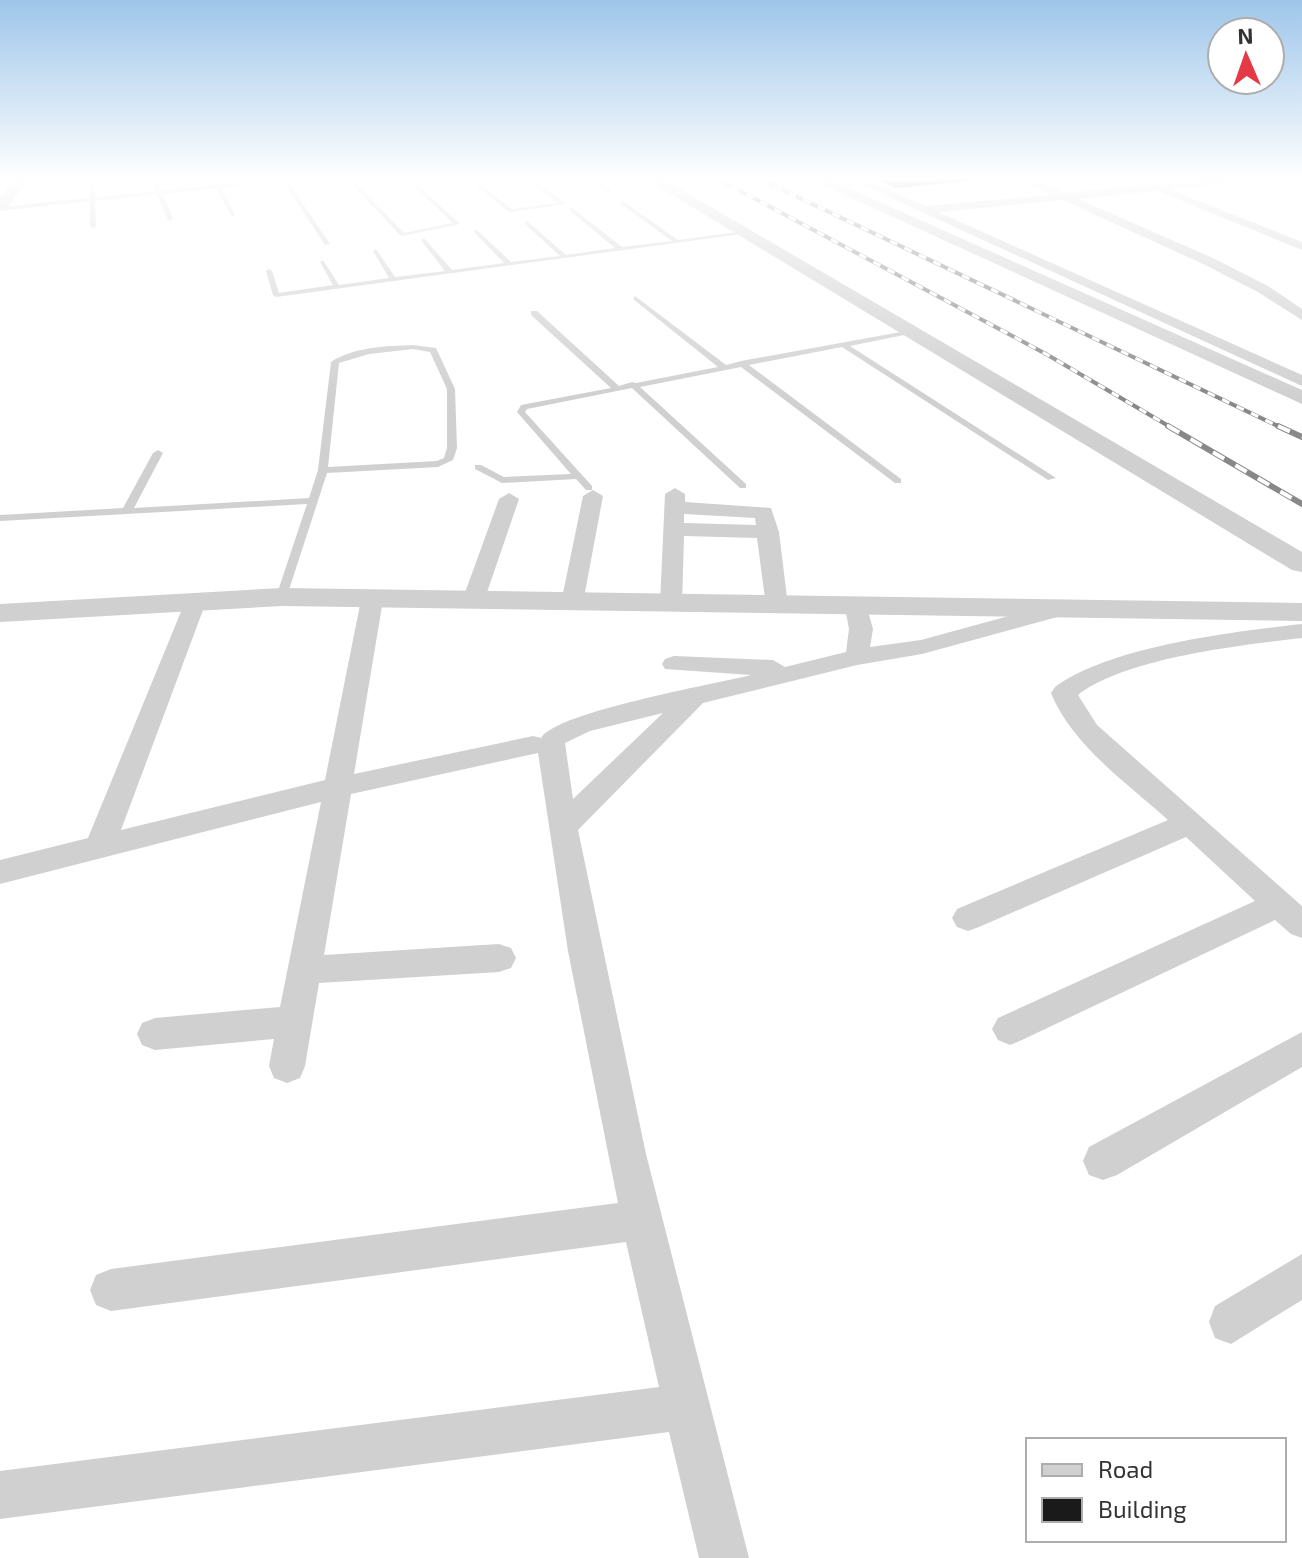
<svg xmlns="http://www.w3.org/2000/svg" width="1302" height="1558" font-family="'Exo 2',sans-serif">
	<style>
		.building { fill: #1a1a1a }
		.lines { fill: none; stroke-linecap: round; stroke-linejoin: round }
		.service { fill: #d0d0d0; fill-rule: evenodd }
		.minor { fill: #d0d0d0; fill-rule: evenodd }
		.tertiary { fill: #d0d0d0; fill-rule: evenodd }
		.rail-far1-casing { stroke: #888; stroke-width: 4 }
		.rail-casing { stroke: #888; stroke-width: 6 }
		.rail-far1 { stroke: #fff; stroke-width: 3; stroke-dasharray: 8; stroke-linecap: butt }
		.rail { stroke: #fff; stroke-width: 4; stroke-dasharray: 13; stroke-linecap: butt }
	</style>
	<rect width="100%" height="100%" fill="#fff"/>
	<path class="building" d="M876,179H968V181L896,188Z"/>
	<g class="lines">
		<g class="service">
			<path d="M89,179H95V198L156,191L151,179H157L161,191L215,185L213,179H217L220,185L294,179L288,181L330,244L325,245L283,181L221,188L235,215L232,217L216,188L163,194L173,219L170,221L167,219L157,194L95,201L96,226L93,228L90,226V201L0,211V207L90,198Z"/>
			<path d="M347,179H352L404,233L453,223L406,179H411L460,224L401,236Z"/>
			<path d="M468,179H473L512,209L558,203L526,179H532L566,204L509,212Z"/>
			<path d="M588,179H594L612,191L607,192Z"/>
			<path d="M623,201L678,240L746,231L749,233L276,297L273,295L266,271L269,269L272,271L279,293L333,285L320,262L323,260L339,285L389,278L373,251L376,249L395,277L445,271L421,240L424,238L452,270L504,263L474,232L476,229L511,262L560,256L525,224L527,221L566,255L615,248L569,210L571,207L622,247L672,241L621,204Z"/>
			<path d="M635,296L726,365L741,361L917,329L918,331L914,333L850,346L1056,478L1048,480L842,347L749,365L901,479V483H895L741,367L640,387L746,484V488H740L632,388L527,409L525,412L592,486V490H586L576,479L502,483L475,469V465H481L504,477L571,474L517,412L521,405L611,388L531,315V311H537L619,386L632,382L636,383L718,367L633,299Z"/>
			<path d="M413,345L436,348L455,389L457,448L453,460L438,467L327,473L286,599H278L276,597L307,504L0,521V515L123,508L153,453L158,450L163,453L134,508L309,498L318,470L331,362C353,347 387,346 413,345ZM413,349L430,352L447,389V448L444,458L437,461L328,467L339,363L369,354Z"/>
		</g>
		<g class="minor">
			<path d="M850,179H864L925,206L1051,195L1019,179H1033L1065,193L1219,179H1259L1171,190L1302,242V250L1158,191L1078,199L1213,258L1268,286L1302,309V320L1258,292L1203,264L1063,200L938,212L1302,375V386Z"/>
			<path d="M675,488L685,494V502L771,508L779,532L788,606L785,611L777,613L766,606L757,538L684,536L682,604L671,611L663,609L660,604L665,494ZM684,514L755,518L756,525L684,523Z"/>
			<path d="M593,490L603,496L583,603L572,610L561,603L583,496Z"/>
			<path d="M509,493L519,499L484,601L473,608L465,606L462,601L499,499Z"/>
			<path d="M372,593L383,600L354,774L533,736L541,738C556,712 715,684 751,675L665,669L662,664L665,659L674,656L773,660L785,667L846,652L849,629L845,608L856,601L867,608L873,629L870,647L921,640L1053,604L1065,611L1061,616L922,654L857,665L703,703L578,830L646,1154L749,1558H699L669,1432L0,1519V1471L659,1387L626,1242L111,1311L96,1305L90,1290L96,1275L111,1269L618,1203L568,951L538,753L351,794L324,955L499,944L511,948L516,958L511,968L499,972L319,983L305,1066L300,1078L287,1083L274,1078L269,1066L274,1039L155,1050L142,1045L137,1034L142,1023L155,1018L280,1007L321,802L0,884V860L88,838L187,597H203L206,602L121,830L325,780L361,600ZM663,713L573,799L565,743L590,731Z"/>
			<path d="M1302,624V638C1241,645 1125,658 1078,695L1097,725L1302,906V938L1291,934L1275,920L1022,1040L1010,1045L998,1040L992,1029L998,1018L1255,901L1186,837L979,927L968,931L957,927L952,918L957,909L1168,820C1127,783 1072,745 1051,693L1055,687C1111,646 1232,632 1302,624Z"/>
			<path d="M1302,1032V1067L1117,1175L1103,1180L1089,1175L1083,1161L1089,1147Z"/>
			<path d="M1302,1254V1300L1231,1344L1215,1338L1209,1322L1215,1306Z"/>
		</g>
		<g class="tertiary">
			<path d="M15,179H29L5,210L0,211V198Z"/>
			<path d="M646,179H663L1302,552V572L1292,570Z"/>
			<path d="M810,179H828L1302,390V404Z"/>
			<path d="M282,588L1302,603V621L282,606L0,622V604Z"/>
		</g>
		<g class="rail-far1-casing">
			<g id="rail-far1">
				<path d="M718,179L1046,354L1172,428"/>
				<path d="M760,179L1282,428"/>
			</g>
		</g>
		<g class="rail-casing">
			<g id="rail">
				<path d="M1168,426L1302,504"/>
				<path d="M1278,426L1302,437"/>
			</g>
		</g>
		<use href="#rail-far1" class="rail-far1"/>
		<use href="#rail" class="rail"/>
	</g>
	<linearGradient id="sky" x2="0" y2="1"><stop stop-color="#9ec6ea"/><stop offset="0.45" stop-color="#fff"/><stop offset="1" stop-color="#fff" stop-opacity="0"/></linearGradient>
	<rect width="1302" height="397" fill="url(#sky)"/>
	<rect x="1026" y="1438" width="260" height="104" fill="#ffffff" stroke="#adadad" stroke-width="2"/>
	<rect x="1042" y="1464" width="40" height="12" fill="#d0d0d0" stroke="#adadad" stroke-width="2"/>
	<text x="1098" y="1478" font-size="24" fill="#333333">Road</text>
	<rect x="1042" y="1498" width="40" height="24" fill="#1a1a1a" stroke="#adadad" stroke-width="2"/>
	<text x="1098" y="1518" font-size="24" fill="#333333">Building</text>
	<g transform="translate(1246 56) rotate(358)"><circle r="38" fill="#ffffff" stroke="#adadad" stroke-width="2"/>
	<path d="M0-6L14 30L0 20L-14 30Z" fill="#e63946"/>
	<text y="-12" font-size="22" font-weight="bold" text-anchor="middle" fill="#333333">N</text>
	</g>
</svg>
